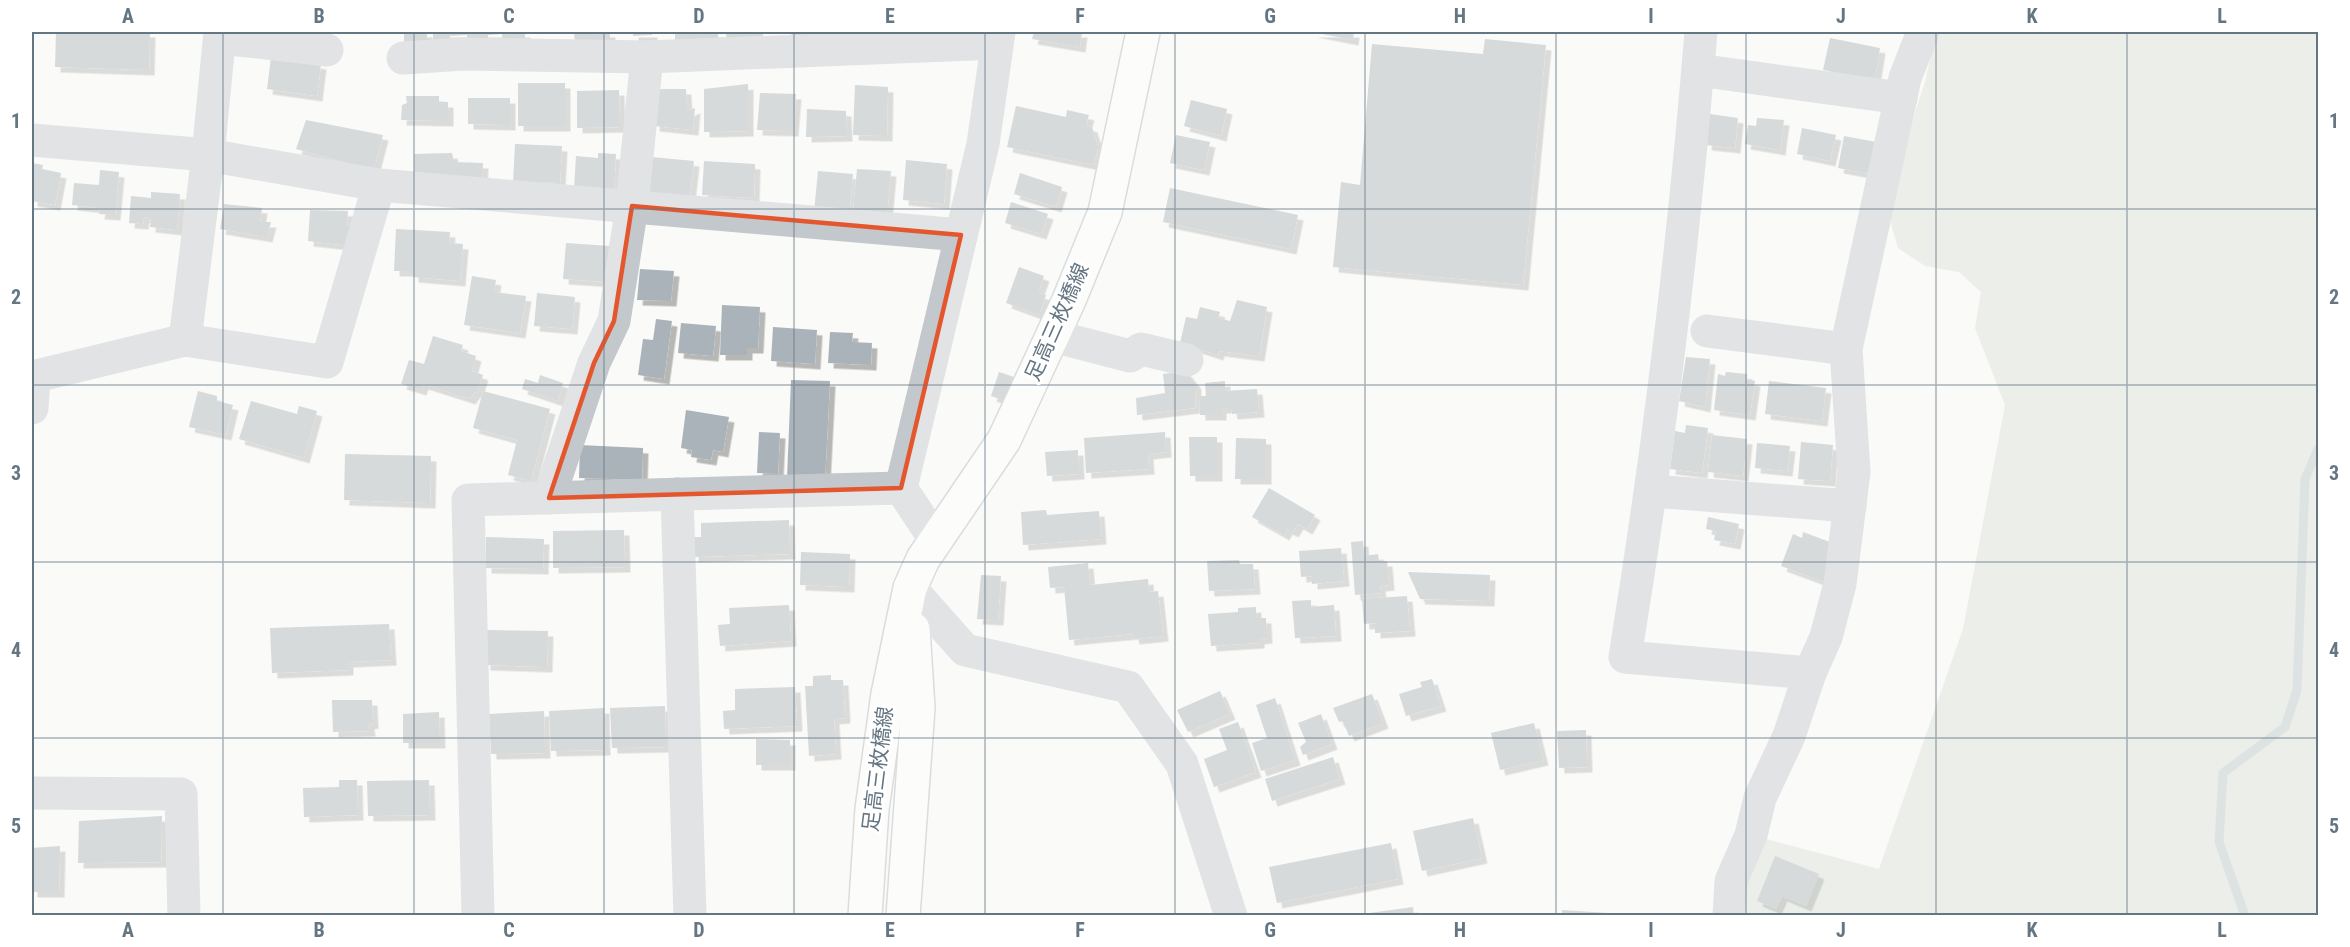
<svg xmlns="http://www.w3.org/2000/svg" width="2350" height="947" font-family="'Roboto Condensed','Noto Sans JP',sans-serif">
	<style>
		.green { fill: #dadfd7 }
		.lines { fill: none; stroke-linecap: round; stroke-linejoin: round }
		.stream { stroke: #bbc7cb; stroke-width: 9 }
		.building { fill: #aab3b9; filter: url(#shadow) }
		.secondary-casing { stroke: #b3babf; stroke-width: 36 }
		.street { stroke: #c3c8cc; stroke-width: 33 }
		.secondary { stroke: #fff; stroke-width: 33 }
		.marked { fill: none; stroke: #e4572e; stroke-width: 4.5; stroke-linejoin: round }
		.grid { fill: none; stroke: #657683; stroke-width: 1.5; stroke-opacity: 0.55 }
		.labels { text-anchor: middle; dominant-baseline: central; stroke-width: 6; stroke-linejoin: round; paint-order: stroke }
		.street-label { font-size: 21px; fill: #657683; stroke: #fff }
		.neatline { fill: none; stroke: #657683; stroke-width: 2 }
		.grid-label { font-size: 20px; text-anchor: middle; font-weight: bold; fill: #657683 }
	</style>
	<defs>
		<filter id="shadow"><feDropShadow dx="5.5" dy="5.5" stdDeviation="0" flood-color="#0004"/></filter>
	</defs>
	<rect width="100%" height="100%" fill="#fafaf8"/>
	<path class="green" d="M1936,32H2318V915L1733,916L1751,835L1879,869L1963,629L2005,405L1975,328L1981,292L1959,272L1925,266L1898,248L1890,220L1899,160L1925,82Z"/>
	<g class="lines">
		<path class="stream" d="M2245,916L2219,842L2223,773L2285,727L2297,690L2305,479L2318,449"/>
	</g>
	<g class="building">
		<path d="M56,32H150L149,70L55,67Z"/>
		<rect x="404" y="32" width="23" height="16"/>
		<path d="M433,32H525V45H503L502,34L488,35V45L467,46V35L450,36V48H433Z"/>
		<path d="M574,32H610V39H601V46H575Z"/>
		<path d="M633,32H652V35L633,36Z"/>
		<path d="M675,32H718V42L675,44Z"/>
		<path d="M726,32H763V42L727,45Z"/>
		<path d="M791,32H820V44L792,43Z"/>
		<path d="M1034,32H1082L1080,47L1032,39Z"/>
		<path d="M1312,32H1354L1353,40Z"/>
		<path d="M1830,38L1880,48L1875,79L1823,70Z"/>
		<path d="M1485,39L1546,45L1523,285L1333,267L1341,182L1360,185L1372,44L1483,54Z"/>
		<path d="M271,57L321,64L317,96L267,89Z"/>
		<rect x="518" y="83" width="47" height="43"/>
		<path d="M748,84V131L704,132V89Z"/>
		<path d="M855,85L888,87L887,136L853,135Z"/>
		<path d="M657,89H686L687,111L695,108L693,130L654,126Z"/>
		<path d="M619,90L620,127L577,128V91Z"/>
		<path d="M760,93L796,94L793,131L757,130Z"/>
		<path d="M406,96H439V102H448V121L401,120L402,105L407,103Z"/>
		<path d="M468,98H510V125L468,124Z"/>
		<path d="M1191,100L1227,109L1221,136L1184,126Z"/>
		<path d="M1016,106L1066,117L1067,110L1089,115L1086,125L1092,127L1098,147L1094,165L1007,147Z"/>
		<path d="M807,109L846,111L847,136L806,137Z"/>
		<path d="M1710,114L1738,118L1735,148L1706,145Z"/>
		<path d="M1757,118L1784,120L1780,150L1745,144L1748,125L1756,126Z"/>
		<path d="M306,120L383,135L374,170L296,149Z"/>
		<path d="M1802,128L1836,135L1830,161L1797,154Z"/>
		<path d="M1176,135L1210,142L1204,170L1170,163Z"/>
		<path d="M1844,136L1876,142L1870,174L1838,168Z"/>
		<path d="M515,144L562,146L560,183L547,182V186L513,183Z"/>
		<path d="M452,153L454,162L483,163L482,183L414,177V154Z"/>
		<path d="M598,153L616,154L614,192L574,189L576,156L598,158Z"/>
		<path d="M651,157L694,161L690,197L648,193Z"/>
		<path d="M906,160L947,164L944,204L903,200Z"/>
		<path d="M704,161L755,164L754,198L702,195Z"/>
		<path d="M32,163L43,165L42,169L61,173L55,205L32,201Z"/>
		<path d="M857,169L891,171L887,216L853,213Z"/>
		<path d="M100,170L119,172L115,215L99,214L100,208L72,205L74,183L99,185Z"/>
		<path d="M818,171L853,174L849,215L814,212Z"/>
		<path d="M1020,173L1062,187L1056,207L1014,194Z"/>
		<path d="M1170,188L1298,215L1291,249L1163,222Z"/>
		<path d="M151,192L180,194L177,230L150,227L151,218L144,217L143,224L129,223L131,196L151,198Z"/>
		<path d="M1011,202L1048,214L1041,234L1005,223Z"/>
		<path d="M224,204L262,208L260,222H271L267,237L220,229Z"/>
		<path d="M310,210L348,211L347,225L355,228L352,246L308,241Z"/>
		<path d="M396,229L450,232L449,243L463,244L460,281L413,277V271H394Z"/>
		<path d="M566,243L610,246L608,282L563,279Z"/>
		<path d="M1019,267L1044,276L1038,293L1046,295L1039,315L1006,303Z"/>
		<path d="M640,269L674,271L671,301L637,300Z"/>
		<path d="M472,276L496,280L494,292L526,296L520,333L464,325Z"/>
		<path d="M537,293L575,297L572,329L534,326Z"/>
		<path d="M1237,300L1267,307L1259,356L1219,351L1218,355L1180,343L1186,317L1197,319L1200,307L1220,312L1218,318L1230,321Z"/>
		<path d="M722,305L760,307L758,348H747V355H720Z"/>
		<path d="M656,319L672,321L664,379L638,375L643,339L653,340Z"/>
		<path d="M681,323L716,326L713,356L678,353Z"/>
		<path d="M773,327L817,330L815,364L771,361Z"/>
		<path d="M830,332L853,333L852,342L872,343L871,365L828,363Z"/>
		<path d="M433,336L463,345L461,351L476,356L472,371L483,375L477,393L475,392L470,399L423,384L421,390L401,384L409,360L424,364Z"/>
		<path d="M1686,357L1710,359L1705,407L1679,401Z"/>
		<path d="M1186,371L1196,384L1195,408L1137,415L1136,398L1165,393L1163,374Z"/>
		<path d="M999,372L1014,377L1005,401L991,396Z"/>
		<path d="M1726,372L1747,374V379L1755,381L1750,415L1714,410L1718,374L1725,376Z"/>
		<path d="M540,375L563,383L558,401L522,389L525,379L538,383Z"/>
		<path d="M791,380L830,381L825,480L787,478Z"/>
		<path d="M1225,381V391L1257,389L1259,412L1232,414L1231,408H1221V415H1200L1199,396H1206L1205,383Z"/>
		<path d="M1769,381L1826,388L1822,421L1765,414Z"/>
		<path d="M198,391L217,396V401L233,405L226,435L189,427Z"/>
		<path d="M483,391L550,409L531,481L508,475L517,440L473,428Z"/>
		<path d="M251,401L297,414L299,406L317,411L304,458L239,439Z"/>
		<path d="M686,410L729,417L723,452L713,450L711,460L691,457L692,450L681,448Z"/>
		<path d="M1686,425L1708,428L1702,473L1670,469L1675,431L1685,433Z"/>
		<path d="M759,432L780,433L778,474L757,473Z"/>
		<path d="M1165,432L1166,452L1148,454L1149,469L1086,473L1084,438Z"/>
		<path d="M1712,435L1747,439L1743,476L1708,472Z"/>
		<path d="M1189,437H1217V476H1190Z"/>
		<path d="M1236,438L1266,439V479H1235Z"/>
		<path d="M1801,442L1833,445L1830,481L1798,479Z"/>
		<path d="M1757,443L1790,446L1787,471L1755,468Z"/>
		<path d="M580,445L643,448L642,480L579,478Z"/>
		<path d="M1078,450L1079,474L1047,476L1045,452Z"/>
		<path d="M345,454L431,456L430,503L344,500Z"/>
		<path d="M1269,488L1315,515L1307,529L1298,524L1293,532L1287,529L1284,535L1252,517Z"/>
		<path d="M1046,510L1047,515L1099,511L1101,539L1023,545L1021,512Z"/>
		<path d="M1708,517L1739,524L1735,544L1714,540L1716,531L1706,529Z"/>
		<path d="M789,520L790,554L693,557V537H701V523Z"/>
		<path d="M624,530L625,567L553,568V531Z"/>
		<path d="M1803,532L1838,545L1824,582L1781,566L1793,534L1802,538Z"/>
		<path d="M486,537L544,539L543,569L486,568Z"/>
		<path d="M1363,541L1364,556L1378,554L1379,561H1387L1389,585L1380,586L1381,593L1355,595L1351,542Z"/>
		<path d="M1341,548L1344,581L1312,584V576L1301,577L1299,551Z"/>
		<path d="M801,552L850,554L849,587L800,585Z"/>
		<path d="M1239,560L1240,564H1253L1255,589L1209,591L1207,561Z"/>
		<path d="M1088,563L1090,585L1148,579L1149,592L1158,591L1163,636L1134,639L1133,634L1069,640L1064,587L1050,588L1048,567Z"/>
		<path d="M1408,572L1490,575L1489,601L1420,599Z"/>
		<path d="M981,575L1001,576L998,620L977,619Z"/>
		<path d="M1407,596L1410,631L1375,633V623L1364,624L1362,599Z"/>
		<path d="M1311,600V607L1334,605L1336,636L1295,638L1292,601Z"/>
		<path d="M789,605L791,641L720,646L718,625L730,624L729,608Z"/>
		<path d="M1256,607V618H1266L1267,638L1259,639V643L1211,646L1208,614L1238,612V608Z"/>
		<path d="M389,624L391,660L348,662V670L272,673L270,628Z"/>
		<path d="M486,630L548,631L547,667L485,665Z"/>
		<path d="M831,675V680H843L845,718L834,719L836,754L809,756L805,686H813V676Z"/>
		<path d="M1432,679L1441,706L1406,716L1399,694L1422,687L1420,682Z"/>
		<path d="M795,687L797,726L724,729L723,711L735,710V689Z"/>
		<path d="M1220,691L1230,714L1188,732L1177,710Z"/>
		<path d="M1372,694L1383,723L1349,736L1343,721L1339,722L1333,708Z"/>
		<path d="M1275,698L1295,760L1261,771L1252,743L1267,738L1256,705Z"/>
		<path d="M332,700H372L373,723L369,724L370,731L333,732Z"/>
		<path d="M665,706L666,747L612,748L610,708Z"/>
		<path d="M604,708L605,750L551,751L549,711Z"/>
		<path d="M544,711L545,753L491,754L489,714Z"/>
		<path d="M439,712L440,743H403V714Z"/>
		<path d="M1321,714L1332,744L1303,755L1300,747L1306,742L1298,723Z"/>
		<path d="M1238,722L1256,772L1214,787L1204,759L1227,750L1219,729Z"/>
		<path d="M1534,723L1543,760L1500,770L1491,733Z"/>
		<path d="M1586,730L1587,767L1559,768L1557,731Z"/>
		<path d="M756,739L790,740V765H756Z"/>
		<path d="M1333,757L1340,779L1272,801L1265,779Z"/>
		<path d="M339,780H357L358,815L304,817L303,788L339,787Z"/>
		<path d="M429,780L430,815L368,816L367,781Z"/>
		<path d="M162,816L161,862L78,863L79,821Z"/>
		<path d="M1473,818L1482,858L1422,871L1413,831Z"/>
		<path d="M1391,843L1398,879L1277,903L1269,867Z"/>
		<path d="M60,846L59,892H32V848Z"/>
		<path d="M1775,856L1819,874L1806,906L1782,896L1776,909L1757,901Z"/>
		<path d="M1413,907L1414,916H1363L1362,914Z"/>
		<path d="M1562,910L1624,914V916H1562Z"/>
	</g>
	<g class="lines">
		<g class="secondary-casing">
			<g id="secondary">
				<path d="M865,916L872,809L888,694L910,588L923,559L1004,440L1069,300L1105,212L1143,32"/>
				<path d="M903,916L918,708L913,629"/>
			</g>
		</g>
		<g class="street">
			<path d="M1701,32C1684,241 1659,449 1625,657L1810,673L1789,736L1760,798L1751,835L1731,881L1729,916"/>
			<path d="M221,38L327,50"/>
			<path d="M403,58L463,54L647,57L997,43"/>
			<path d="M1698,70L1901,98"/>
			<path d="M32,140L208,155L379,185L961,235"/>
			<path d="M1707,331L1846,349"/>
			<path d="M1053,336L1130,356L1141,349L1187,360"/>
			<path d="M185,340L208,155L220,32"/>
			<path d="M32,377L185,340L327,362L379,185"/>
			<path d="M32,408L34,377"/>
			<path d="M1652,491L1850,506"/>
			<path d="M677,494L690,916"/>
			<path d="M549,498L594,363L614,321L632,206L647,57"/>
			<path d="M936,541L901,488L983,144L999,32"/>
			<path d="M910,588L965,650L1128,687L1182,764L1231,916"/>
			<path d="M1810,673L1826,637L1840,584L1854,472L1846,349L1905,78L1923,32"/>
			<path d="M32,793L181,794L184,916"/>
			<path d="M478,916L468,500L901,488"/>
		</g>
		<use href="#secondary" class="secondary"/>
	</g>
	<path d="M0 0H2350V947H0ZM632,206L961,235L901,488L549,498L594,363L614,321Z" fill="#fafaf8" fill-opacity=".55" fill-rule="evenodd"/>
	<path class="marked" d="M632,206L961,235L901,488L549,498L594,363L614,321Z"/>
	<path class="grid" d="M223,32V916M414,32V916M604,32V916M794,32V916M985,32V916M1175,32V916M1365,32V916M1556,32V916M1746,32V916M1936,32V916M2127,32V916M32,209H2318M32,385H2318M32,562H2318M32,738H2318"/>
	<g class="labels">
		<g class="street-label">
			<text transform="translate(1057 322) rotate(-66)">足高三枚橋線</text>
			<text transform="translate(878 769) rotate(-83)">足高三枚橋線</text>
		</g>
	</g>
	<rect width="2350" height="947" fill="none" stroke="#ffffff" stroke-width="66"/>
	<rect x="33" y="33" width="2284" height="881" class="neatline"/>
	<g class="grid-label">
		<text x="128" y="23">A</text>
		<text x="319" y="23">B</text>
		<text x="509" y="23">C</text>
		<text x="699" y="23">D</text>
		<text x="890" y="23">E</text>
		<text x="1080" y="23">F</text>
		<text x="1270" y="23">G</text>
		<text x="1460" y="23">H</text>
		<text x="1651" y="23">I</text>
		<text x="1841" y="23">J</text>
		<text x="2032" y="23">K</text>
		<text x="2222" y="23">L</text>
		<text x="16" y="128">1</text>
		<text x="2334" y="128">1</text>
		<text x="16" y="304">2</text>
		<text x="2334" y="304">2</text>
		<text x="16" y="480">3</text>
		<text x="2334" y="480">3</text>
		<text x="16" y="657">4</text>
		<text x="2334" y="657">4</text>
		<text x="16" y="833">5</text>
		<text x="2334" y="833">5</text>
		<text x="128" y="937">A</text>
		<text x="319" y="937">B</text>
		<text x="509" y="937">C</text>
		<text x="699" y="937">D</text>
		<text x="890" y="937">E</text>
		<text x="1080" y="937">F</text>
		<text x="1270" y="937">G</text>
		<text x="1460" y="937">H</text>
		<text x="1651" y="937">I</text>
		<text x="1841" y="937">J</text>
		<text x="2032" y="937">K</text>
		<text x="2222" y="937">L</text>
	</g>
</svg>
